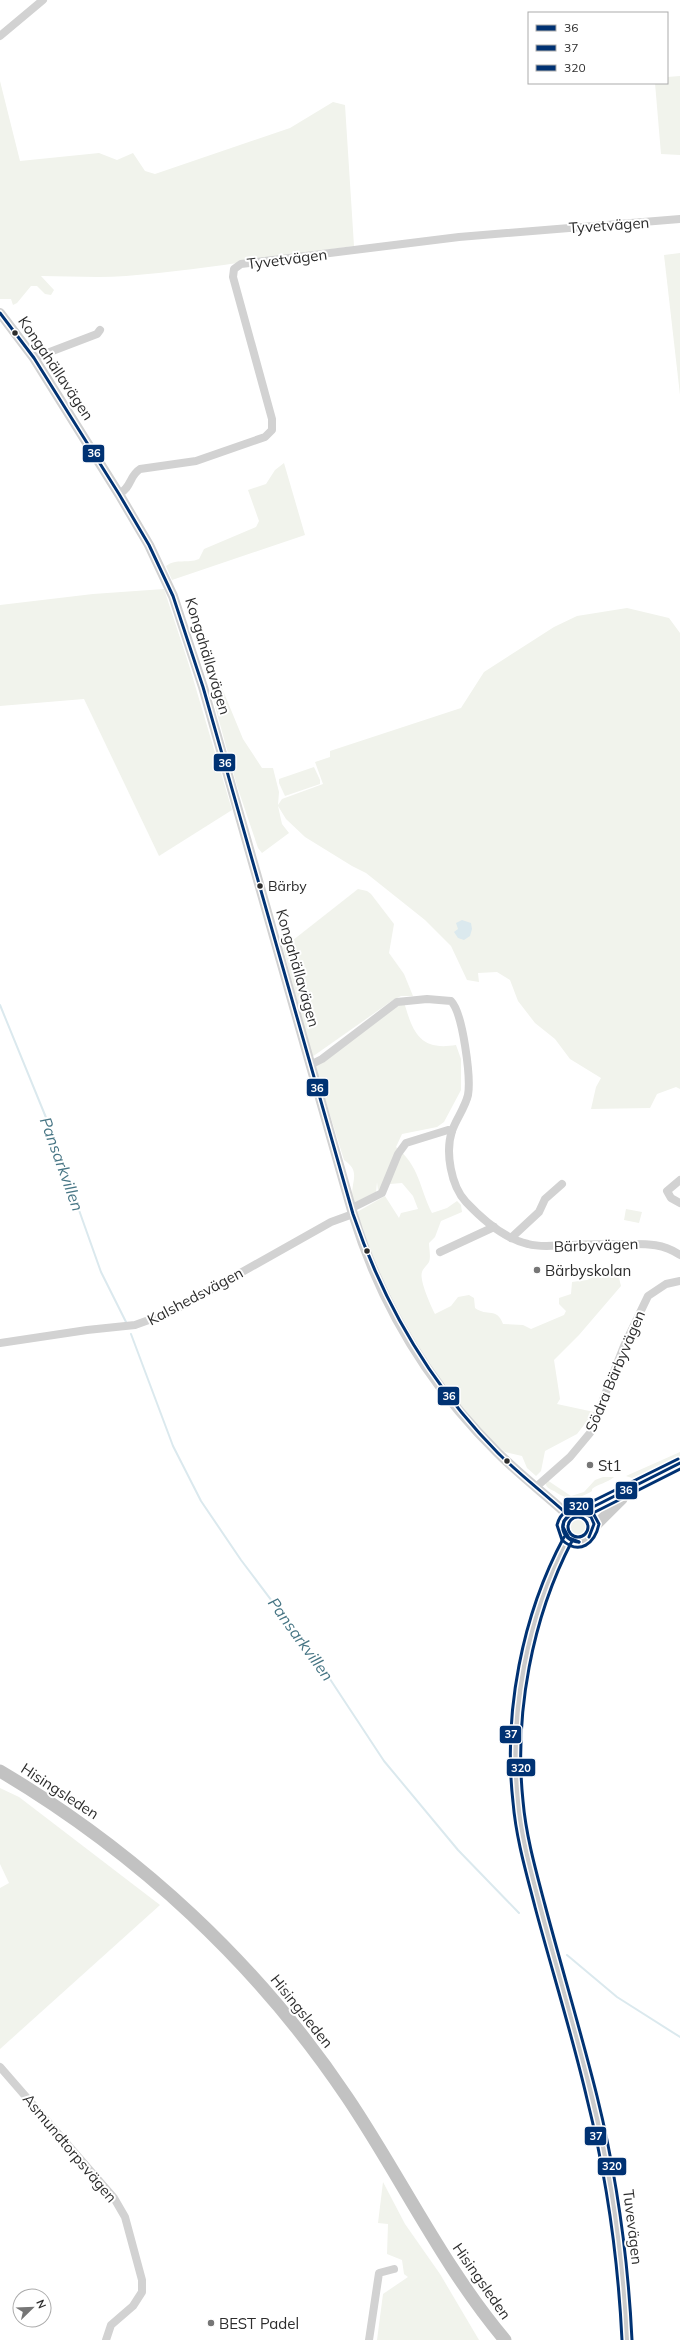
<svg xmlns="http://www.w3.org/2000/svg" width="680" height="2340" font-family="Mulish,sans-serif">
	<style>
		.green { fill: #f1f3ec }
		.water { fill: #dbe9ee }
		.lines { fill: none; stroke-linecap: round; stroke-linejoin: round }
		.stream { stroke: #dbe9ee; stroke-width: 2 }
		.minor { stroke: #d2d2d2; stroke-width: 8 }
		.tertiary { stroke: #d2d2d2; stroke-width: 10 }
		.secondary { stroke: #cbcbcb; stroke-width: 11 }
		.trunk { stroke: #c2c2c2; stroke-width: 13 }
		.bus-1-casing { stroke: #fff; stroke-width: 6 }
		.bus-2-casing { stroke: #fff; stroke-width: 6 }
		.bus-3-casing { stroke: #fff; stroke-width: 6 }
		.bus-1 { stroke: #003273; stroke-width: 3 }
		.bus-2 { stroke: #003273; stroke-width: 3 }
		.bus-3 { stroke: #003273; stroke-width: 3 }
		.bus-dot { fill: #2d2d2d; stroke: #fff; stroke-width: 1.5 }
		.poi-dot { fill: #767676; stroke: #fff; stroke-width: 1.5 }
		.labels { text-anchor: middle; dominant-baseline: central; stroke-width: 4; stroke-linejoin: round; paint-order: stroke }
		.bus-label { font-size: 14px; fill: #2d2d2d; stroke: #fff; text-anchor: start }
		.street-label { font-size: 15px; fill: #2d2d2d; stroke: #fff }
		.poi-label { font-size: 15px; fill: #2d2d2d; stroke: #fff; text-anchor: start }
		.water-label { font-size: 16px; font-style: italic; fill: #467584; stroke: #fff }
		.line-badge { stroke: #fff; stroke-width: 1.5 }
		.badge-label { font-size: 11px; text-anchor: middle; font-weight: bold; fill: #fff }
	</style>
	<rect width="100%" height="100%" fill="#fff"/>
	<g class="green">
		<path d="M680,76V155L661,154L655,83H667V77Z"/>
		<path d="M0,81L20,161L99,153L117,160L133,153L145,171L155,174L290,128L333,102L345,105L354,246C278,256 203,270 126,276C98,278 69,276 41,276L54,290L51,295L45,294L37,286H31L17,303L13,305L11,299H0Z"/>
		<path d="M680,253V395L664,255Z"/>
		<path d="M284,463L305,535L172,580L166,566C177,558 187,564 199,559L204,549L256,527L259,521L248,490L266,484L275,470Z"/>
		<path d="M164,589L189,665L232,810L159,856L84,699L0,706V605L93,594Z"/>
		<path d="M627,608L669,618L680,633V1089L676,1087L657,1094L650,1108L591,1109L596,1087L601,1078L570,1059L555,1039L535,1023L518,1001L510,980L497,972L478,973L479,982L467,980L451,946L425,920L366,873L352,866L305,837L286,819L278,806L282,824L289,833L262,853L258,848L237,786L210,688H222L243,739L262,768H273L279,792L278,805L282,799L323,784L315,762L330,757V751L461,708L484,672L554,627L577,616Z"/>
		<path d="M314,767L320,780V784L285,796L279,783V779Z"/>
		<path d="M358,889L367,891L371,894L394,924L389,953L404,974L413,996H401L393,1000L312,1057L283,948Z"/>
		<path d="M404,1002C413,1033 420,1051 456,1045L461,1059V1090L444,1122L437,1127L402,1134L396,1147C420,1167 419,1187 432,1213L447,1208L457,1201L461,1205L462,1212L441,1221L435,1237L429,1243C429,1248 431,1257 429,1262C427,1265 423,1269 422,1272C419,1280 431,1306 435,1314L451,1306L458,1297L469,1295L474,1298L475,1308C487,1317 497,1307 503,1324L523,1325L531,1329L564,1315L566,1311L559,1304V1298L571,1294L572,1282L587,1280L609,1270L619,1278L621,1286L579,1335L554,1360L560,1399L557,1404L594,1412L577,1434L545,1451L541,1471L536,1476L527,1468L522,1456L505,1452L491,1440L468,1416L430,1368L383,1285L357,1212L385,1196L399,1218L401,1213L418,1209L413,1196L402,1183L390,1184L378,1191L377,1182L376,1193L354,1203C347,1185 364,1173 344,1160L315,1066L393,1006Z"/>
		<path d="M626,1209L642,1212L639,1223L624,1220Z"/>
		<path d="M680,1452V1459L632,1478L626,1476Z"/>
		<path d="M603,1477H614C607,1483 598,1484 592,1489V1491C577,1500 569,1501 554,1491C549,1489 546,1487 545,1482L547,1480L571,1496L584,1492L595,1480Z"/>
		<circle cx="578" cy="1527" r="9"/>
		<path d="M0,1788L19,1797L160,1905L0,2049V1888L9,1883L0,1864Z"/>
		<path d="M383,2182L405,2224L440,2274L479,2340H377L383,2294L408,2277L404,2274L402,2260L387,2254L388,2224L378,2223Z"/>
	</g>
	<path class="water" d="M462,920L471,923L472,929L470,936L464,940L458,938L454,932L458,929L456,923Z"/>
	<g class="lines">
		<g class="stream">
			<path d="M0,1005L47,1120L101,1272L126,1322"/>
			<path d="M131,1334L173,1446L201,1501L241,1560L324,1670L384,1761L458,1850L519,1913"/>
			<path d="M567,1955L617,1997L680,2037"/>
		</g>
		<g class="minor">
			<path d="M0,36L43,0"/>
			<path d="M34,358L97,334L100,330"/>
			<path d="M119,494C132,487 129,476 140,469L196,461L265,437L272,430V419L233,277L234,269L241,264L459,237L680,219"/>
			<path d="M310,1065L322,1059L397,1002L427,999L451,1001C463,1013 471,1078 468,1095C465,1108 456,1119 452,1131C445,1152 451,1186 466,1202C482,1219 505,1239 528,1244C542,1248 556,1245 571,1245C589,1244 607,1244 625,1244C646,1244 662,1243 680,1255"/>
			<path d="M680,1180L667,1191L671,1198L680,1203"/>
			<path d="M352,1208L382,1193L398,1154L406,1143L448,1130L452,1131"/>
			<path d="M511,1238L539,1212L545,1199L562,1184"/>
			<path d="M440,1252L494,1227"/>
			<path d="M0,1343L87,1330L135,1325L171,1312L331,1222L353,1214"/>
			<path d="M536,1487L570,1457L590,1433L624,1346L648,1296L666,1284L680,1281"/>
			<path d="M0,2067L114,2198L125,2217L142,2280V2292L133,2306L111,2325L106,2340"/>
			<path d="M369,2340L379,2273L394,2269"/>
		</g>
		<path class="tertiary" d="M0,313L34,358L119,494L149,545L173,596L203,687L353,1214C381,1305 430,1386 498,1453C520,1475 545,1494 568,1515"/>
		<g class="secondary">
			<path d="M580,1512L590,1517L593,1528L588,1539L577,1542L567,1537L563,1526L568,1515L589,1509L680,1463"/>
			<path d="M593,1528L622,1499L625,1492"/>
			<path d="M568,1539C553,1566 543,1596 535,1626C513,1704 508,1781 528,1860C567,2019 627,2173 627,2340"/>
		</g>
		<path class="trunk" d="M0,1771C138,1853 257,1963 347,2097C401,2177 442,2265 505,2340"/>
		<g class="bus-1-casing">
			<g id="bus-1">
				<path d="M0,313L34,358L119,494L149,545L173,596L203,687L353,1214C384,1305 430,1384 498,1453C520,1475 545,1494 568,1515"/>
				<path d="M582,1513L591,1517L594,1524L589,1537"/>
				<path d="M571,1514L564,1521L563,1527L569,1538L579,1542"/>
				<path d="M571,1514C556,1523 563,1542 579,1542"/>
				<path d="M571,1514L589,1509L680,1463"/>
			</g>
		</g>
		<g class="bus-2-casing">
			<g id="bus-2">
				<path d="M593,1513L680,1469"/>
				<circle cx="578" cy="1527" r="10"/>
				<path d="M564,1537C522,1615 503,1713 513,1802C516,1838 526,1872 535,1907C552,1971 572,2034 587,2099C607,2179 618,2258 622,2340"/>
			</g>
		</g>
		<g class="bus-3-casing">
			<g id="bus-3">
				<path d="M593,1513L599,1524C595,1543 580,1556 562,1540L557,1525C561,1509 573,1508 587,1504L678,1459"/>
				<path d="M572,1541C532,1618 514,1714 523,1801C526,1836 536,1871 545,1905C562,1969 581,2032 597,2096C617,2177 628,2257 632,2340"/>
			</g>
		</g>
		<use href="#bus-1" class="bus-1"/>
		<use href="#bus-2" class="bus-2"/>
		<use href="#bus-3" class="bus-3"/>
	</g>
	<g class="bus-dot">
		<circle cx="15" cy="333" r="3.5"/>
		<circle cx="260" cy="886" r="3.5"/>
		<circle cx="367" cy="1251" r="3.5"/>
		<circle cx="507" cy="1461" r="3.5"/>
	</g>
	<g class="poi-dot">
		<circle cx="537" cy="1270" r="4"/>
		<circle cx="590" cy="1465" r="4"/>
		<circle cx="211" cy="2323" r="4"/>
	</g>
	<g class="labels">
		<g class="bus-label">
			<text x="268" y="886">Bärby</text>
		</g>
		<g class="street-label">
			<text transform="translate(609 225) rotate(-4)">Tyvetvägen</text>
			<text transform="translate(287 259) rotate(-7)">Tyvetvägen</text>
			<text transform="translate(56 368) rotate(56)">Kongahällavägen</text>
			<text transform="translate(208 656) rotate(73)">Kongahällavägen</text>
			<text transform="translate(298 968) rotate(74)">Kongahällavägen</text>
			<text transform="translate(596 1245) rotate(-2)">Bärbyvägen</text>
			<text transform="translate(195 1296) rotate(-28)">Kalshedsvägen</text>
			<text transform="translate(615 1371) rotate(-67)">Södra Bärbyvägen</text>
			<text transform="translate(60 1791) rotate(33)">Hisingsleden</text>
			<text transform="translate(302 2011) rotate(51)">Hisingsleden</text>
			<text transform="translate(70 2148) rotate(50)">Asmundtorpsvägen</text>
			<text transform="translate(633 2227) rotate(83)">Tuvevägen</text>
			<text transform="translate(482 2281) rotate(55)">Hisingsleden</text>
		</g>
		<g class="poi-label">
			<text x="545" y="1270">Bärbyskolan</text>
			<text x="598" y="1465">St1</text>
			<text x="219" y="2323">BEST Padel</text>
		</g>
		<g class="water-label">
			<text transform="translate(62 1164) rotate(70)">Pansarkvillen</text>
			<text transform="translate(301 1639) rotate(54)">Pansarkvillen</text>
		</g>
	</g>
	<g class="line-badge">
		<rect x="82" y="444" width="23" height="19" rx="4" fill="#003273"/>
		<rect x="213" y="753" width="23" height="19" rx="4" fill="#003273"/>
		<rect x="306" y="1078" width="23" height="19" rx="4" fill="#003273"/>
		<rect x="437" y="1386" width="23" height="20" rx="4" fill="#003273"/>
		<rect x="615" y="1481" width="23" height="19" rx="4" fill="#003273"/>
		<rect x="563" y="1497" width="31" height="19" rx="4" fill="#003273"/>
		<rect x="499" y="1725" width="23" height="19" rx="4" fill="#003273"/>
		<rect x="506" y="1758" width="30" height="19" rx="4" fill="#003273"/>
		<rect x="584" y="2126" width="23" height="20" rx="4" fill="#003273"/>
		<rect x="597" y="2157" width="30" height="19" rx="4" fill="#003273"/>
	</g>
	<g class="badge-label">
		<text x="94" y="457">36</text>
		<text x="225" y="767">36</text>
		<text x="317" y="1092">36</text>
		<text x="449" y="1400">36</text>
		<text x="626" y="1494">36</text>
		<text x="579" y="1510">320</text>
		<text x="511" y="1738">37</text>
		<text x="521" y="1772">320</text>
		<text x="596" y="2140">37</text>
		<text x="612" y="2170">320</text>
	</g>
	<rect x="528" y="12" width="140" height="72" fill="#ffffff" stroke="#ababab"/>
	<rect x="536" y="25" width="20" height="6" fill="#003273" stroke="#ababab"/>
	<text x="564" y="32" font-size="12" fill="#2d2d2d">36</text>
	<rect x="536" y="45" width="20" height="6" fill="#003273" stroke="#ababab"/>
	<text x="564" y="52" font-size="12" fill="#2d2d2d">37</text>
	<rect x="536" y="65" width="20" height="6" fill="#003273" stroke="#ababab"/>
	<text x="564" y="72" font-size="12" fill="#2d2d2d">320</text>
	<g transform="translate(32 2308) rotate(67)"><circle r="19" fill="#ffffff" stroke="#ababab"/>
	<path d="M0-3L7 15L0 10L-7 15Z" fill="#767676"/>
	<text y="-6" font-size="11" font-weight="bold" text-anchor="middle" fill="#2d2d2d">N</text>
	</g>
</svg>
